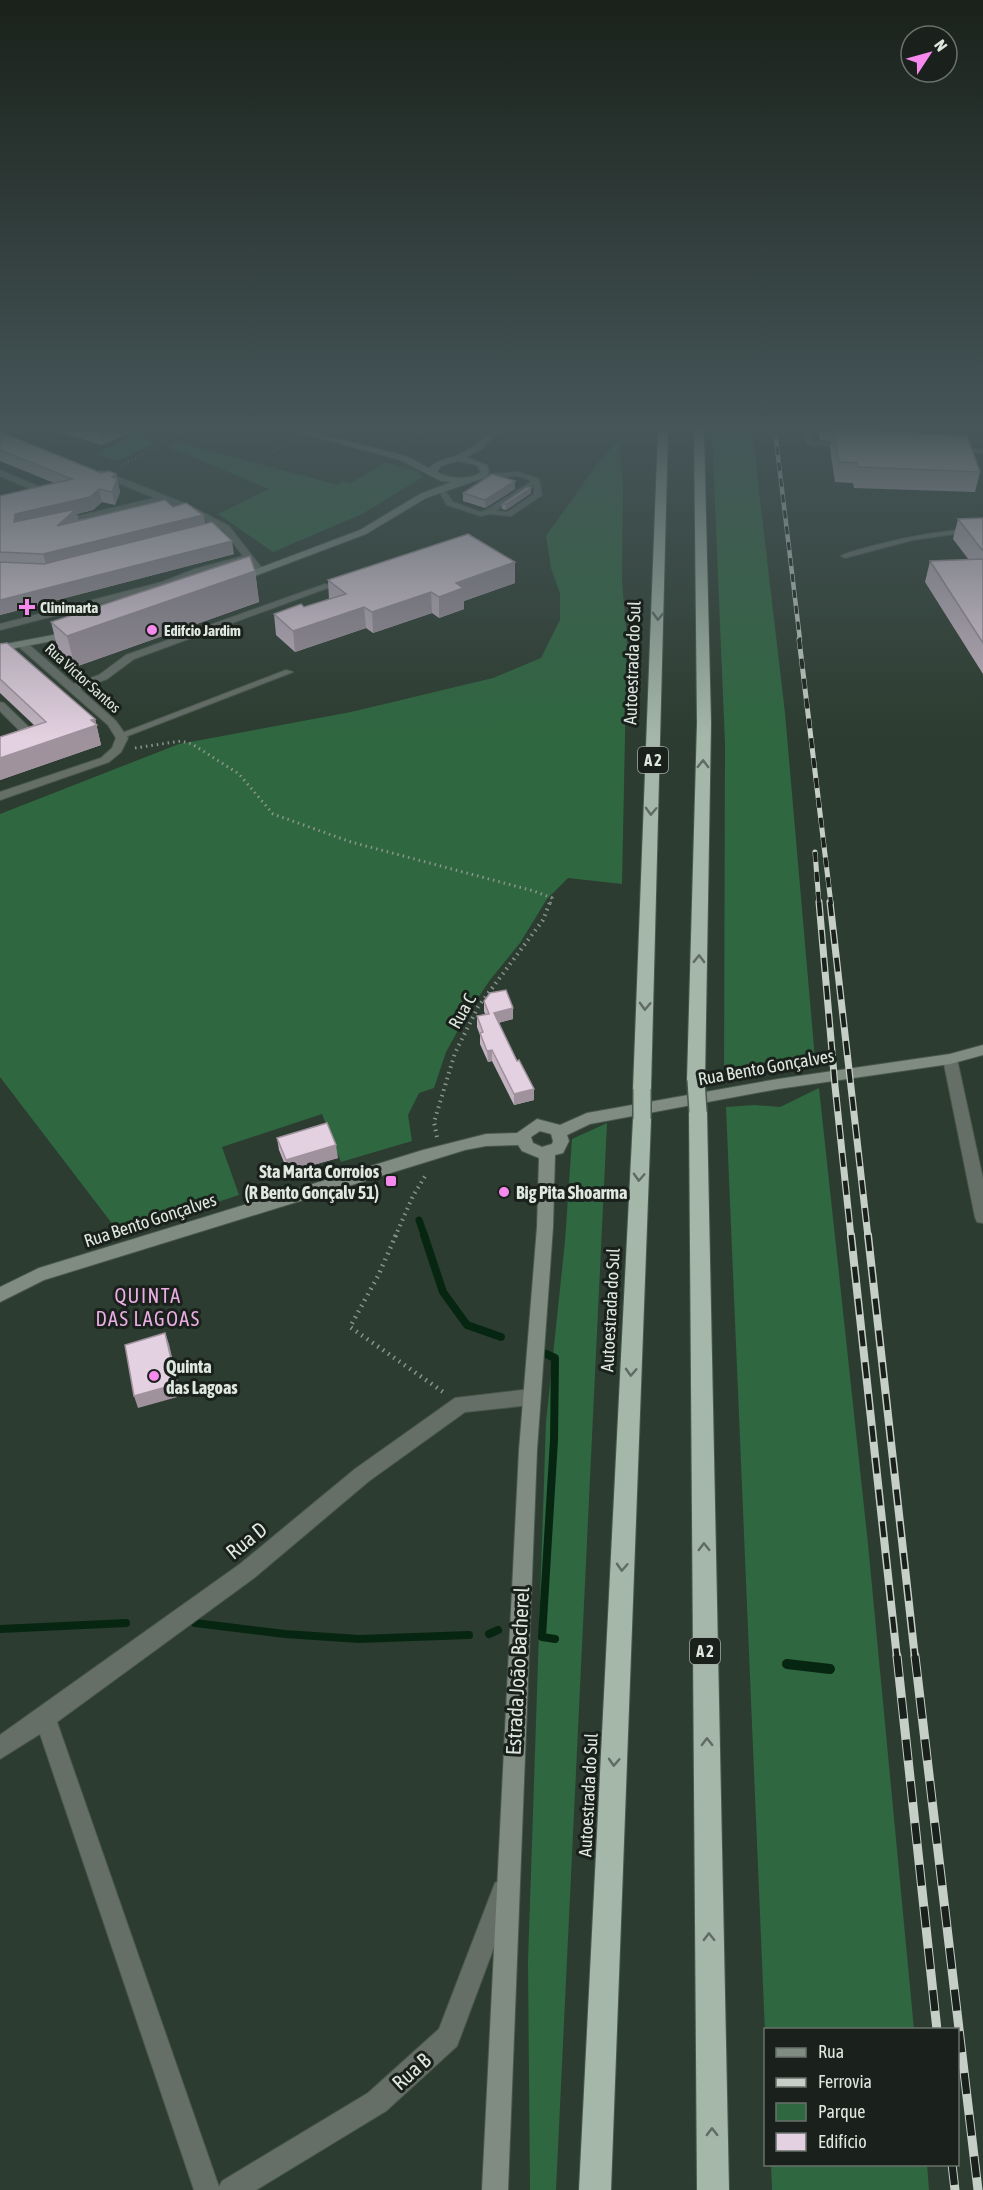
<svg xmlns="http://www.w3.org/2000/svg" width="983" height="2190" font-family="'Asap Condensed',sans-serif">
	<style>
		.green { fill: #2f6740 }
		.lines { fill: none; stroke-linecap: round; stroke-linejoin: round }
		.stream-far2 { stroke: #072612; stroke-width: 7 }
		.stream-far1 { stroke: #072612; stroke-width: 8 }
		.stream { stroke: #072612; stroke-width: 10 }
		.lane-casing { stroke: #49584c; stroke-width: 2 }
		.street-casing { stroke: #49584c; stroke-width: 2 }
		.secondary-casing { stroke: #49584c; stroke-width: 2 }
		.highway-casing { stroke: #49584c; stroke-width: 2 }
		.path-far3 { stroke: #89958c; stroke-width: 2; stroke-dasharray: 1 3; stroke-linecap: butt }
		.path-far2 { stroke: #89958c; stroke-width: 3; stroke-dasharray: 1.5 4; stroke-linecap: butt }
		.path-far1 { stroke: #89958c; stroke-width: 4; stroke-dasharray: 1.5 4.5; stroke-linecap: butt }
		.path { stroke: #89958c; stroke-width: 4.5; stroke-dasharray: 1.5 5; stroke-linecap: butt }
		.lane { fill: #666e68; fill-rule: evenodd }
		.street { fill: #666e68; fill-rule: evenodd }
		.secondary { fill: #808c82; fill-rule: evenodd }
		.highway { fill: #a5b7a9; fill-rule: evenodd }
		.rail-far4-casing { stroke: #c5cfc7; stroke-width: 4.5 }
		.rail-far3-casing { stroke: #c5cfc7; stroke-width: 5 }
		.rail-far2-casing { stroke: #c5cfc7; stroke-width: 7 }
		.rail-far1-casing { stroke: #c5cfc7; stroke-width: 8 }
		.rail-casing { stroke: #c5cfc7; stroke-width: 9 }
		.rail-far4 { stroke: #1a211c; stroke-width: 3; stroke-dasharray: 8; stroke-linecap: butt }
		.rail-far3 { stroke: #1a211c; stroke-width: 4; stroke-dasharray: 10; stroke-linecap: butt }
		.rail-far2 { stroke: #1a211c; stroke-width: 4.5; stroke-dasharray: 14; stroke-linecap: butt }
		.rail-far1 { stroke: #1a211c; stroke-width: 5; stroke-dasharray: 16; stroke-linecap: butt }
		.rail { stroke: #1a211c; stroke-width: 7; stroke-dasharray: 21; stroke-linecap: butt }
		.highway-bridge-casing { stroke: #49584c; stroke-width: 20; stroke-linecap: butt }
		.highway-bridge { stroke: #a5b7a9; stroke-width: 17 }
		.wall { fill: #c3b3c1 }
		.shaded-wall { fill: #9f929d }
		.building { fill: #e3d0e0; stroke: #9f929d; stroke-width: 1.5 }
		.oneway { stroke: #606c62 }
		.poi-dot { fill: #f689ed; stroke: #1a211c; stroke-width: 2 }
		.labels { text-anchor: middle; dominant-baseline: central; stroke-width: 6; stroke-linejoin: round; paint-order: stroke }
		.far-poi-label { font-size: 15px; font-weight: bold; fill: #dee8e0; stroke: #1a211c; text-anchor: start }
		.far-street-label { font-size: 15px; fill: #dee8e0; stroke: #1a211c }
		.shield { fill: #1a211c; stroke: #a3aca5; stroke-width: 1.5 }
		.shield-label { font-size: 16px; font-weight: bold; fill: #dee8e0 }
		.street-label { font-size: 18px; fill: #dee8e0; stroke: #1a211c }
		.poi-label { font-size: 18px; font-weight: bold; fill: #dee8e0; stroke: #1a211c; text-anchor: start }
		.neighbourhood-label { font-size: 20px; letter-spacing: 1.5px; fill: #ebaee4; stroke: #1a211c }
		.near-street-label { font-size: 21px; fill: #dee8e0; stroke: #1a211c }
	</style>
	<rect width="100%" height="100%" fill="#2d3c30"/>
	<g class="green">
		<path d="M712,431H752L785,713L815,1059C785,1059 752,1062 724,1074L725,744Z"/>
		<path d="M133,436L156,443L118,461L95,454Z"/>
		<path d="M619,440L623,485L622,582L627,638L622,884L568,878L547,899L520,943L490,980L467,1014L446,1052L434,1088L419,1093L408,1115L412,1141L341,1162L322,1114L222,1147L239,1195L120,1234L0,1077V814L179,744L351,712L493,678L541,658L560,620V593L551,568L546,536L600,460Z"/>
		<path d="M177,442L338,485L343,481L351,483L385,462L418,471L423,477L362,514L273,552L218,514L269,489L168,447Z"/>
		<path d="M819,1088L868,1544L914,2029L766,2030L765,2033L726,1107L755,1105L780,1107Z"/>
		<path d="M607,1123L556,2190H530L528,1962L546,1422L565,1241L572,1139Z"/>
		<path d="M771,2165H927L929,2190H772Z"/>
	</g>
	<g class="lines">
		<path class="stream-far2" d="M419,1220L425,1237"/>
		<g class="stream-far1">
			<path d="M424,1235L443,1292L467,1325L501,1337"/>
			<path d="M546,1354L555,1358L554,1440L542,1637L555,1639"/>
			<path d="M195,1623L285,1634L359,1639L469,1635"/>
			<path d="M0,1629L126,1623"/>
			<path d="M489,1634L498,1630"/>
		</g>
		<path class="stream" d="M787,1664L830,1669"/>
		<g class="lane-casing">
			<g id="lane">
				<path d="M804,431H810L812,442L846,443L849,445L846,447L807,445Z"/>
				<path d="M955,449H983V453L957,452L954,450Z"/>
				<path d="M518,472L539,479L542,495L511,516L489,514L481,516L447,505L438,489L443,488L453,502L481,512L486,510L532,481L518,476L481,478L479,477V475ZM534,485V494L507,512L496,511Z"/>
				<path d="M983,528V532L948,535L913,540L845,558L841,556C850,551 862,549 872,546C909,536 945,530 983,528Z"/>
				<path d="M286,670L293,672L125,737L122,738L117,735Z"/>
			</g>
		</g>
		<g class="street-casing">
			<g id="street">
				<path d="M0,470L47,490L48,492L0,505V499L35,491L0,476Z"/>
				<path d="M101,470L189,505L229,526L265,572L257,574L246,561L201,573L168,586L0,630V624L162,582L195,569L243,556L223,530L163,501L56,525V521L155,498L98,475L97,473Z"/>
				<path d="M325,584L333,586L134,659L107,679L80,689L116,721L128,738L121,752L109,762L0,800V792L101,758L112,748L116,738L108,725L19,647V643H27L74,684L99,675L126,655Z"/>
				<path d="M0,702L4,703L39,737V741L0,754V747L27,738L0,711Z"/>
				<path d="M950,1054L957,1059L983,1179V1223L977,1222L975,1217L943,1059Z"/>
				<path d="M530,1389L536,1391L539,1397L536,1403L530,1405L465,1412L369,1481L254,1578L57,1722L219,2187L222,2181L368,2093L439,2029L495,1883L503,1879L511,1883L515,1891L457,2046L386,2111L256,2190H194L40,1734L0,1759V1735L240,1564L355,1469L455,1398Z"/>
			</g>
		</g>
		<g class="secondary-casing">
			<g id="secondary">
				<path d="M292,431H307L406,456L429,468C437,460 445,459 455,456C469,451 480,442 491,431H500L482,449L466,457L487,465L489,472L484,478L426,498L366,534L239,582H233V578L360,530L420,494L451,482L441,481L400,460ZM458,461L476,465L481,472C469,480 450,479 437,472L441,466Z"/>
				<path d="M74,631L78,632V636L0,651V645Z"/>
				<path d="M983,1045V1055L950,1064L778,1089L590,1124L567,1135L569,1141L563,1153L555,1155L553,1227L537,1450L508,2190H482L519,1450L537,1227L539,1158L522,1151L518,1145L486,1146L465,1150L44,1280L0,1302V1287L39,1268L423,1150L486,1134L517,1133L537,1119L560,1125L587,1113L778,1079L950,1054ZM540,1131L551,1134L553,1141L552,1144L542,1147L533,1143L531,1137Z"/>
			</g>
		</g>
		<g class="highway-casing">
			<g id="highway">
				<path d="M658,431H668L651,1089L648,1094L642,1096L636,1094L633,1089Z"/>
				<path d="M694,431H704L711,723L705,1080L702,1085L696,1086L690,1085L687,1080L697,723Z"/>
				<path d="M698,1105L704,1107L707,1112L729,2190H697L689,1112L692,1107Z"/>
				<path d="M642,1112L648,1114L651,1119L611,2190H579L633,1119L636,1114Z"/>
			</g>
		</g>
		<g class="path-far3">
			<path d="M408,446L422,431"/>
			<path d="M266,457L287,444"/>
			<path d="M121,466L185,431"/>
		</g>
		<path class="path-far2" d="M135,748L181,741L192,744L239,774L273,814L351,842L534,891L552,898L550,904"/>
		<g class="path-far1">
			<path d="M437,1137L434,1122L455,1053L478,1007L543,920L550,902"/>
			<path d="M395,1237L413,1196L427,1173"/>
		</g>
		<path class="path" d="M396,1235L378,1276L350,1327L446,1394"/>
		<use href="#lane" class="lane"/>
		<use href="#street" class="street"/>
		<use href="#secondary" class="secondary"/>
		<use href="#highway" class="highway"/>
		<g class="rail-far4-casing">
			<path id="rail-far4" d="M775,431L800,640"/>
		</g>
		<g class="rail-far3-casing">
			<g id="rail-far3">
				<path d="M799,639L831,904"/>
				<path d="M815,852L819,904"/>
			</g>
		</g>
		<g class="rail-far2-casing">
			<g id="rail-far2">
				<path d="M819,902L835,1086L851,1237"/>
				<path d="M830,902L868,1237"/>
			</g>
		</g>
		<g class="rail-far1-casing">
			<g id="rail-far1">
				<path d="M851,1235L897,1658"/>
				<path d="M868,1235L915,1658"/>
			</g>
		</g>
		<g class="rail-casing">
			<g id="rail">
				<path d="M897,1656L937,2030"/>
				<path d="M915,1656L978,2190"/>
				<path d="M952,2164L955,2190"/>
			</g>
		</g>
		<use href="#rail-far4" class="rail-far4"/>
		<use href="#rail-far3" class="rail-far3"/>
		<use href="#rail-far2" class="rail-far2"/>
		<use href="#rail-far1" class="rail-far1"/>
		<use href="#rail" class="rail"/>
		<g class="highway-bridge-casing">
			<g id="highway-bridge">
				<path d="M696,1080L698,1112"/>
				<path d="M642,1089V1119"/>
			</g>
		</g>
		<use href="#highway-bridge" class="highway-bridge"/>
	</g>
	<g class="wall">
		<path d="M55,431H133L102,445Z"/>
		<path d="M819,431H912L911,433L980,472L975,492L854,488L853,483L835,482L830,449L831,441L820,440Z"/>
		<path d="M0,432L101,473L116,474L120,492L115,505L102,502L93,510L77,514L78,520L173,507L203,515L205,524L234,554L0,615V496L54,483L0,461Z"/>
		<path d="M515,481V489L485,508L463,501V493Z"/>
		<path d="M531,493L506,510L502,509V504Z"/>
		<path d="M983,518V674L925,582L930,561L969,560L953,539L958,519Z"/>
		<path d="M515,562V583L464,601V609L439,618L432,613L373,633L366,628L295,652L276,635L274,614L304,607L329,599L328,580Z"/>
		<path d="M255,571L259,602L75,667L59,654L51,622Z"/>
		<path d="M0,644L95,719L101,745L0,780V737L34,725L0,693Z"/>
		<path d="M484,1001L513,1008V1019L498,1023L517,1061L534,1089V1100L514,1105L492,1061L488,1062L480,1044V1035L477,1027V1016L485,1014L484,1011Z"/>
		<path d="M277,1138L338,1158L288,1172L279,1150Z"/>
	</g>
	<g class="shaded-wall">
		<path d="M99,431H133L102,445Z"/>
		<path d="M116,474L120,492L115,505L112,492V477Z"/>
		<path d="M515,481V489L485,508V500Z"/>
		<path d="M531,488V493L506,510V504Z"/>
		<path d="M99,489L102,502L93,510L77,514L79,523L61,539L14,522L15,514Z"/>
		<path d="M203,515L205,528L47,568L43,554Z"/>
		<path d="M232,541L234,554L0,615V600Z"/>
		<path d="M515,562V583L464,601V609L439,618V597L456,583Z"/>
		<path d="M255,571L259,602L75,667L67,636Z"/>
		<path d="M431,592L432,613L373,633L372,612Z"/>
		<path d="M364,607L366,628L295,652L293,631Z"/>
		<path d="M95,719L101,745L0,780V758Z"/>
		<path d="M513,1008V1019L494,1024V1013Z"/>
		<path d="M492,1050V1061L488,1062L487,1051Z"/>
		<path d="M534,1089V1100L514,1105V1094Z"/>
		<path d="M336,1145L338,1158L288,1172L286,1160Z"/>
		<path d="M165,1333L169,1344L181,1396L138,1408L134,1396Z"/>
	</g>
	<g class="building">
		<path d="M833,431H874L967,436L980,472L858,467L857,463L839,462Z"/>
		<path d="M0,432L101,473L109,471L116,474L112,477L117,479L112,492L99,489L90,497L15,514L14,522L76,509L57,526L165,500L173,507L186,503L203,515L43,554L0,552V496L72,479L0,450Z"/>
		<path d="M492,474L515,481L485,500L463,493Z"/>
		<path d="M527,487L531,488L506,504H502Z"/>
		<path d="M983,518V551L958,519Z"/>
		<path d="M212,522L232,541L0,600V562L44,564Z"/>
		<path d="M468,534L515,562L456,583L463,588L439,597L431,592L372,612L364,607L293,631L274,614L301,604L304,607L346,594L328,580Z"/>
		<path d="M250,556L255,571L67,636L51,622Z"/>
		<path d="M983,559V643L930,561Z"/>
		<path d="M7,643L95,719L91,720L97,725L0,758V737L46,722L0,679V644Z"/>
		<path d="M506,990L513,1008L494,1013L517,1061L519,1060L534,1089L514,1094L492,1050L487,1051L480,1033L483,1032L477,1016L489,1014L484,1001L490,993Z"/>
		<path d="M327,1123L336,1145L286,1160L277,1138Z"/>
		<path d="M165,1333L177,1384L134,1396L125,1345Z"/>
	</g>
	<defs><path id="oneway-chevron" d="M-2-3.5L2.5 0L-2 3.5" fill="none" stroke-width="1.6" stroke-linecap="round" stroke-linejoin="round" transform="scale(1.5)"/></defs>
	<g class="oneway">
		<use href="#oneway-chevron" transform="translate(658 616) rotate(92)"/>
		<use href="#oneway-chevron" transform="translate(703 764) rotate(-89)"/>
		<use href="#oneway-chevron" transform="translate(651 811) rotate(92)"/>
		<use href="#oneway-chevron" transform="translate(699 959) rotate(-89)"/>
		<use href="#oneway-chevron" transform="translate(645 1006) rotate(92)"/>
		<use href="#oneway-chevron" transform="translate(639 1177) rotate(93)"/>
		<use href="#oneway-chevron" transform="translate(631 1372) rotate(93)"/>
		<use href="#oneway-chevron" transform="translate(704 1547) rotate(-91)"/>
		<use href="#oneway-chevron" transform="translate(622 1567) rotate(93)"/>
		<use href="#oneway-chevron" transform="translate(707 1742) rotate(-91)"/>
		<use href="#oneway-chevron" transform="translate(614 1762) rotate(93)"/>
		<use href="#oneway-chevron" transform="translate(709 1937) rotate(-91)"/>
		<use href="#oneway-chevron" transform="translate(712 2132) rotate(-91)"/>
	</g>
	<linearGradient id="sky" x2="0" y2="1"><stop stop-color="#19211a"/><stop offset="0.58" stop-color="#465659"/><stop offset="1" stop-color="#465659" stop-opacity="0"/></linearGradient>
	<rect width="983" height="738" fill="url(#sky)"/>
	<g class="poi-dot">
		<path d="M24 598h6v6h6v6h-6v6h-6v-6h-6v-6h6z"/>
		<circle cx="152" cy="630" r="6"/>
		<rect x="385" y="1175" width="12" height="12" rx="3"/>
		<circle cx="504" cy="1192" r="6"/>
		<circle cx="154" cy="1376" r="6"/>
	</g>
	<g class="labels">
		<g class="far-poi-label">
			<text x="40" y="607">Clinimarta</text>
			<text x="164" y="630">Edifcio Jardim</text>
		</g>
		<g class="far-street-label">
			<text transform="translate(83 678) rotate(42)">Rua Victor Santos</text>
		</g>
		<g class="shield">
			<rect x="638" y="747" width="30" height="26" rx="4.5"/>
			<rect x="690" y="1638" width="30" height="26" rx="4.5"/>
		</g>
		<g class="shield-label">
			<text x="653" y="760">A 2</text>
			<text x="705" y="1651">A 2</text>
		</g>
		<g class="street-label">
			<text transform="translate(632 663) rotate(-88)">Autoestrada do Sul</text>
			<text transform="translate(462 1011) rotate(-61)">Rua C</text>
			<text transform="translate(766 1067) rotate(-10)">Rua Bento Gonçalves</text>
			<text transform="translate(150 1220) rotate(-18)">Rua Bento Gonçalves</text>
			<text transform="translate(610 1310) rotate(-87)">Autoestrada do Sul</text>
			<text transform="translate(588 1795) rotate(-87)">Autoestrada do Sul</text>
		</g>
		<g class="poi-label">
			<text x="379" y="1171" text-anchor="end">Sta Marta Corroios<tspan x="379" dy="21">(R Bento Gonçalv 51)</tspan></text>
			<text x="516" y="1192">Big Pita Shoarma</text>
			<text x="166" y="1366">Quinta<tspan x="166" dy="21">das Lagoas</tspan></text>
		</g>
		<g class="neighbourhood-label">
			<text x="148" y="1295">QUINTA<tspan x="148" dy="23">DAS LAGOAS</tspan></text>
		</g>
		<g class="near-street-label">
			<text transform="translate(246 1540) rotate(-39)">Rua D</text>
			<text transform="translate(517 1671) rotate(-87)">Estrada João Bacherel</text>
			<text transform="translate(411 2071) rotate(-42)">Rua B</text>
		</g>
	</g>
	<rect x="764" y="2028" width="195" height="138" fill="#1a211c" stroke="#68716a" stroke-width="1.5"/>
	<rect x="776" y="2048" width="30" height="9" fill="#808c82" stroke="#68716a" stroke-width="1.5"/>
	<text x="818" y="2058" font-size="18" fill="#dee8e0">Rua</text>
	<rect x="776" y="2078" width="30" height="9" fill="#c5cfc7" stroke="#68716a" stroke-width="1.5"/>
	<text x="818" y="2088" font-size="18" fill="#dee8e0">Ferrovia</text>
	<rect x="776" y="2103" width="30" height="18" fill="#2f6740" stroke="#68716a" stroke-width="1.5"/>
	<text x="818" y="2118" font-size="18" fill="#dee8e0">Parque</text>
	<rect x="776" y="2133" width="30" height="18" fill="#e3d0e0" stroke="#68716a" stroke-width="1.5"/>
	<text x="818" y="2148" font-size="18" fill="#dee8e0">Edifício</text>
	<g transform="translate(929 54) rotate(54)"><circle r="28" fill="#1a211c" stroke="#68716a" stroke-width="1.5"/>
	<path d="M0-4.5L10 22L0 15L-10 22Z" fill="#f689ed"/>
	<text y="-9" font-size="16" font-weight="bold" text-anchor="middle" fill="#dee8e0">N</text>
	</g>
</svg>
